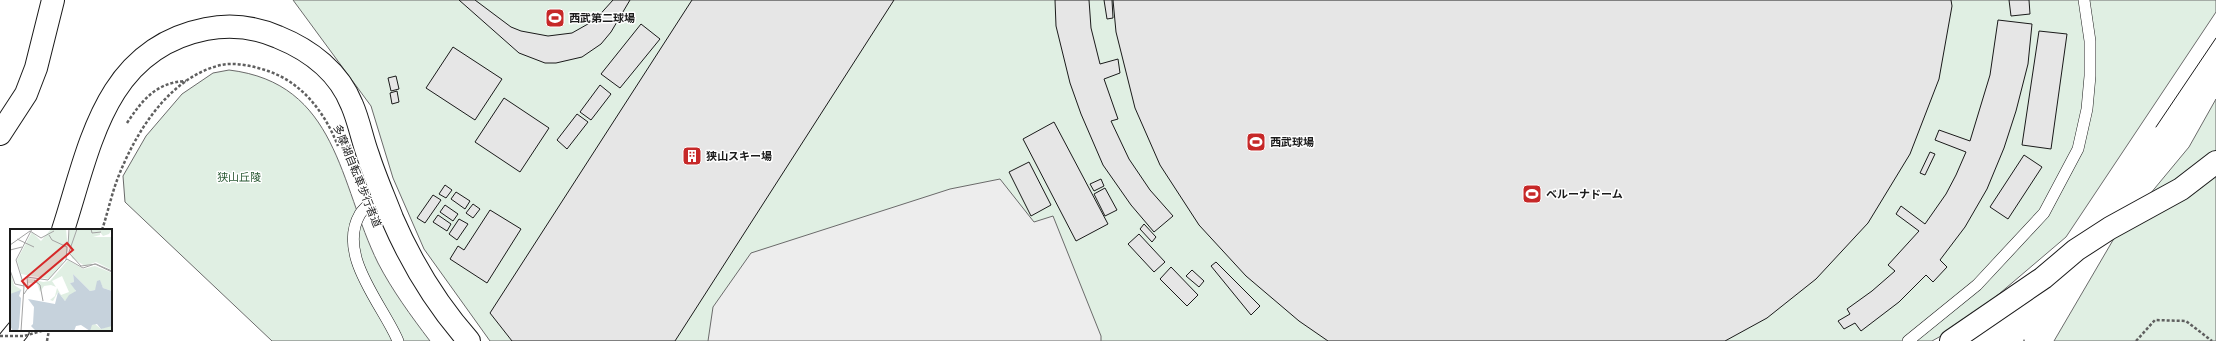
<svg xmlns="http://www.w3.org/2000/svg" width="2216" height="341" font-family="'Sofia Sans Condensed','Noto Sans JP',sans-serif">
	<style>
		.green { fill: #e0efe3; stroke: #6a6a6a }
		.parking { fill: #ededed; stroke: #6a6a6a }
		.building { fill: #e6e6e6; stroke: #1a1a1a }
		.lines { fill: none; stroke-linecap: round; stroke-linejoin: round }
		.service-casing { stroke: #1a1a1a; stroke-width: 12 }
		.minor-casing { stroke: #1a1a1a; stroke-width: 24 }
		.tertiary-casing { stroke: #1a1a1a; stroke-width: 24 }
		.primary-casing { stroke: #1a1a1a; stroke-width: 24 }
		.path { stroke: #5f5f5f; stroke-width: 2.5; stroke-dasharray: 3 2; stroke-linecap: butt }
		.service { stroke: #fff; stroke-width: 11 }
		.minor { stroke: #fff; stroke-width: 22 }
		.tertiary { stroke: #fff; stroke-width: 22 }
		.primary { stroke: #fff; stroke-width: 22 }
		.tram { stroke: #1a1a1a; stroke-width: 1 }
		.path-bridge { stroke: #5f5f5f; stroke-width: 2.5; stroke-dasharray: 3 2; stroke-linecap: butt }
		.labels { text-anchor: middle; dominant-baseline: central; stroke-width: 3; stroke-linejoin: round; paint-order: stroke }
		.poi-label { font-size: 11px; font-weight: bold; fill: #1a1a1a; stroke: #fff; text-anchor: start }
		.street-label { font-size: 11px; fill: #1a1a1a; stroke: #fff }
		.park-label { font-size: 11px; fill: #2b5a34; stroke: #fff }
		.inset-road { fill: none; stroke: #a3a3a3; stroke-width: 1 }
		.view { fill: #d62828; fill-opacity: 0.15; stroke: #d62828; stroke-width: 2 }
		.inset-edge { fill: none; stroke: #1a1a1a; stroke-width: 2 }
	</style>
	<rect width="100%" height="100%" fill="#fff"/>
	<g class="green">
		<path d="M293,0H2216V12L2066,237L1966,322L1932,341H490L424,249L393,178L371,106Z"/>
		<path d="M229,70C338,83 339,184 378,263C392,290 411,316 430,341H272L125,202L123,176L146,136L182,94L213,73Z"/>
		<path d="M2216,99V341H2054L2116,235L2189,147Z"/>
	</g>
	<path class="parking" d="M1000,179L1034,222L1053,216L1101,336V341H708L713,307L751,253L950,189Z"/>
	<g class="building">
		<path d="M459,0H475L511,27L521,31L548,36L572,33L595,20L613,0H630L611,32L601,44L582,57L556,63H545L519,53Z"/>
		<path d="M692,0H894L675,341H512L490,313Z"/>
		<path d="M1055,0H1089L1091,28L1100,64L1118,59L1120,73L1104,79L1118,119L1111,121L1129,159L1150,190L1173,216L1154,232L1131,205L1103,165L1081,114L1070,83L1056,26Z"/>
		<path d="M1104,0H1112L1113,18L1107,19Z"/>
		<path d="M1113,0H1951L1952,6L1939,79L1910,154L1868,223L1816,279L1767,318L1725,341H1328L1299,321L1246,276L1199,225L1160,165L1135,108L1116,32Z"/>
		<path d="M2009,0H2029L2030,14L2011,16Z"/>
		<path d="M1998,20L2032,24L2028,64L2016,111L2004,148L1987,189L1965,227L1940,260L1947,267L1933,282L1926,275L1899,302L1861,331L1855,323L1844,329L1838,321L1850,314L1847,309L1872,291L1895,271L1888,265L1919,231L1896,214L1901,206L1925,224L1946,194L1956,175L1966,152L1935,140L1939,130L1970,141L1990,75Z"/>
		<path d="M641,24L660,39L620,88L601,74Z"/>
		<path d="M2039,31L2067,34L2051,149L2022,145Z"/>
		<path d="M453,47L502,79L475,120L426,88Z"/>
		<path d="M396,76L399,89L391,91L388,78Z"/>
		<path d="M600,85L611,94L591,120L580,112Z"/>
		<path d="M397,91L399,102L392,104L390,93Z"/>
		<path d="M504,98L549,128L520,172L475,142Z"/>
		<path d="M577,114L588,122L567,149L557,140Z"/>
		<path d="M1054,122L1108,224L1076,241L1023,139Z"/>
		<path d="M1930,152L1935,154L1925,175L1920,173Z"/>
		<path d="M2024,155L2042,167L2008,219L1990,207Z"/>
		<path d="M1029,162L1051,205L1031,216L1009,172Z"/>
		<path d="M1101,179L1104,186L1094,191L1090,184Z"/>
		<path d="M445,185L452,190L446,198L439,194Z"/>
		<path d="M1105,188L1117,210L1105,216L1094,194Z"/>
		<path d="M456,192L470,201L465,209L451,199Z"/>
		<path d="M433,195L441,200L425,223L417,218Z"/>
		<path d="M473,204L480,209L473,218L466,213Z"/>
		<path d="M445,205L458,214L453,221L440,212Z"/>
		<path d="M490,210L521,229L487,283L450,259L458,246L464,250Z"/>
		<path d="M438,215L451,224L447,231L433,222Z"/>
		<path d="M459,219L468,224L457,240L449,234Z"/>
		<path d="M1144,224L1156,237L1152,242L1140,229Z"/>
		<path d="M1139,234L1165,262L1154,272L1128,244Z"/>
		<path d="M1216,262L1260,306L1251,315L1211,266Z"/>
		<path d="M1171,267L1198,295L1187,306L1160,279Z"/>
		<path d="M1192,270L1204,281L1199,287L1186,276Z"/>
	</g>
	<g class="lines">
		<g class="service-casing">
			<g id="service">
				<path d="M382,194C375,200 365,206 360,214C336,255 383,305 398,341"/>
				<path d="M1908,341L1977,285L2044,213L2078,149L2087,109L2090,76V41L2084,0"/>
			</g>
		</g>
		<g class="minor-casing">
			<path id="minor" d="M1951,341L2043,278L2076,250L2110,228L2181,189L2216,162"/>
		</g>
		<g class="tertiary-casing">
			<g id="tertiary">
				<path d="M63,230C90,147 104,49 206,29C231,24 255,27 278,37C310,50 339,72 352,105C359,121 362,139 368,155C375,177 384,197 392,218C411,262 437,305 469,341"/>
				<path d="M9,341L18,330"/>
			</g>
		</g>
		<g class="primary-casing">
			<path id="primary" d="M0,134L26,94L36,68L53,0"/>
		</g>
		<g class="path">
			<path d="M127,123C142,100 157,82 186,81"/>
			<path d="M102,230C108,212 112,192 119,175C137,130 170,77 221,65C236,62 253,66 268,71C303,83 325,113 338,146"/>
			<path d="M47,341L49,330"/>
			<path d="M2136,341L2155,320L2186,321L2212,341"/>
		</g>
		<use href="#service" class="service"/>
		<use href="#minor" class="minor"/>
		<use href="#tertiary" class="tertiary"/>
		<use href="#primary" class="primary"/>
		<g class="tram">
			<path d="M2156,127L2216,38"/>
			<path d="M2024,341V340"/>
		</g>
		<path class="path-bridge" d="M0,336H24L45,330"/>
	</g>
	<defs>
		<g id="stadium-square" transform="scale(1)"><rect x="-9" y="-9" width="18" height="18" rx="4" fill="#c62828" stroke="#fff"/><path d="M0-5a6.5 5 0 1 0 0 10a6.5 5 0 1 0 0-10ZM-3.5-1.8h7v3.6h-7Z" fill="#fff"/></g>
		<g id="building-square" transform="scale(1)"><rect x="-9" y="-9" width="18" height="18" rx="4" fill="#c62828" stroke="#fff"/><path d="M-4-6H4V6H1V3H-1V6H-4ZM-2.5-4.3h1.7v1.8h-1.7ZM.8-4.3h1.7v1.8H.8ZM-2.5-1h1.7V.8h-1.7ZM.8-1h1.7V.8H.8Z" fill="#fff"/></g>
	</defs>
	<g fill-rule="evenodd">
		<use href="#stadium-square" x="555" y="18"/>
		<use href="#stadium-square" x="1256" y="142"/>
		<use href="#building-square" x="692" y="156"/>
		<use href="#stadium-square" x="1532" y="194"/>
	</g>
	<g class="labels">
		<g class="poi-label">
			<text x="569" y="18">西武第二球場</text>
			<text x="1270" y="142">西武球場</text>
			<text x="706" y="156">狭山スキー場</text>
			<text x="1546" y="194">ベルーナドーム</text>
		</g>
		<g class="street-label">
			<text transform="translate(357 176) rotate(68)">多摩湖自転車歩行者道</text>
		</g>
		<g class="park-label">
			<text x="239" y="177">狭山丘陵</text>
		</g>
	</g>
	<g transform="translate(10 229)">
		<rect width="102" height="102" fill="#fff"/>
		<path d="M41,0H56L58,21L52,35L39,50L11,45L7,31L22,3L31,12ZM60,0H102L99,5L93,7L90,3V6L83,8H102V41L86,33L75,37L62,29L58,11ZM58,31L73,40L85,37L102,44V62L93,59L90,52L85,61L80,62L63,45L64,53L60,54L66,59L65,65L60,66L55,72L48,63L43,72L40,71L45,67L47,59L51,66L59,63L52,47L42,52L46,58L41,56L34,57L30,63L27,54H18V49L33,53L40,52ZM0,41L4,56L12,61L3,66L0,65ZM85,95L91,100L101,96V102H80V97Z" fill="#e0efe3"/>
		<path d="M63,45L80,62L85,61L87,52L90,51L93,59L102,62V97L91,100L87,95L82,96L80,102L71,96L66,97L64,102H26L21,97L23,95L24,78L18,70L45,75L48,63L55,72L59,66L66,62L60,54L64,53ZM11,61L9,67L11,69L9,98L8,102H3L0,97V65Z" fill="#c6d2dc"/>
		<path class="inset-road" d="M81,0L82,4L91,3M39,6L42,11L57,18L56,31M7,10L24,18M0,16L20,2L31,9L44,2M58,17L59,0M0,21L12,18M59,23L67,0M59,24L71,37L86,35L102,42M0,41L5,55L14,57L6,31L22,0M24,51L30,56L33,72M14,65L18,59L17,48L38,51L57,30L73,39L85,35L102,43M11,102L14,57"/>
		<path class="view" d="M57,14L63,21L18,59L12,52Z"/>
		<rect width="102" height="102" class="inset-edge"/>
	</g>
</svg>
